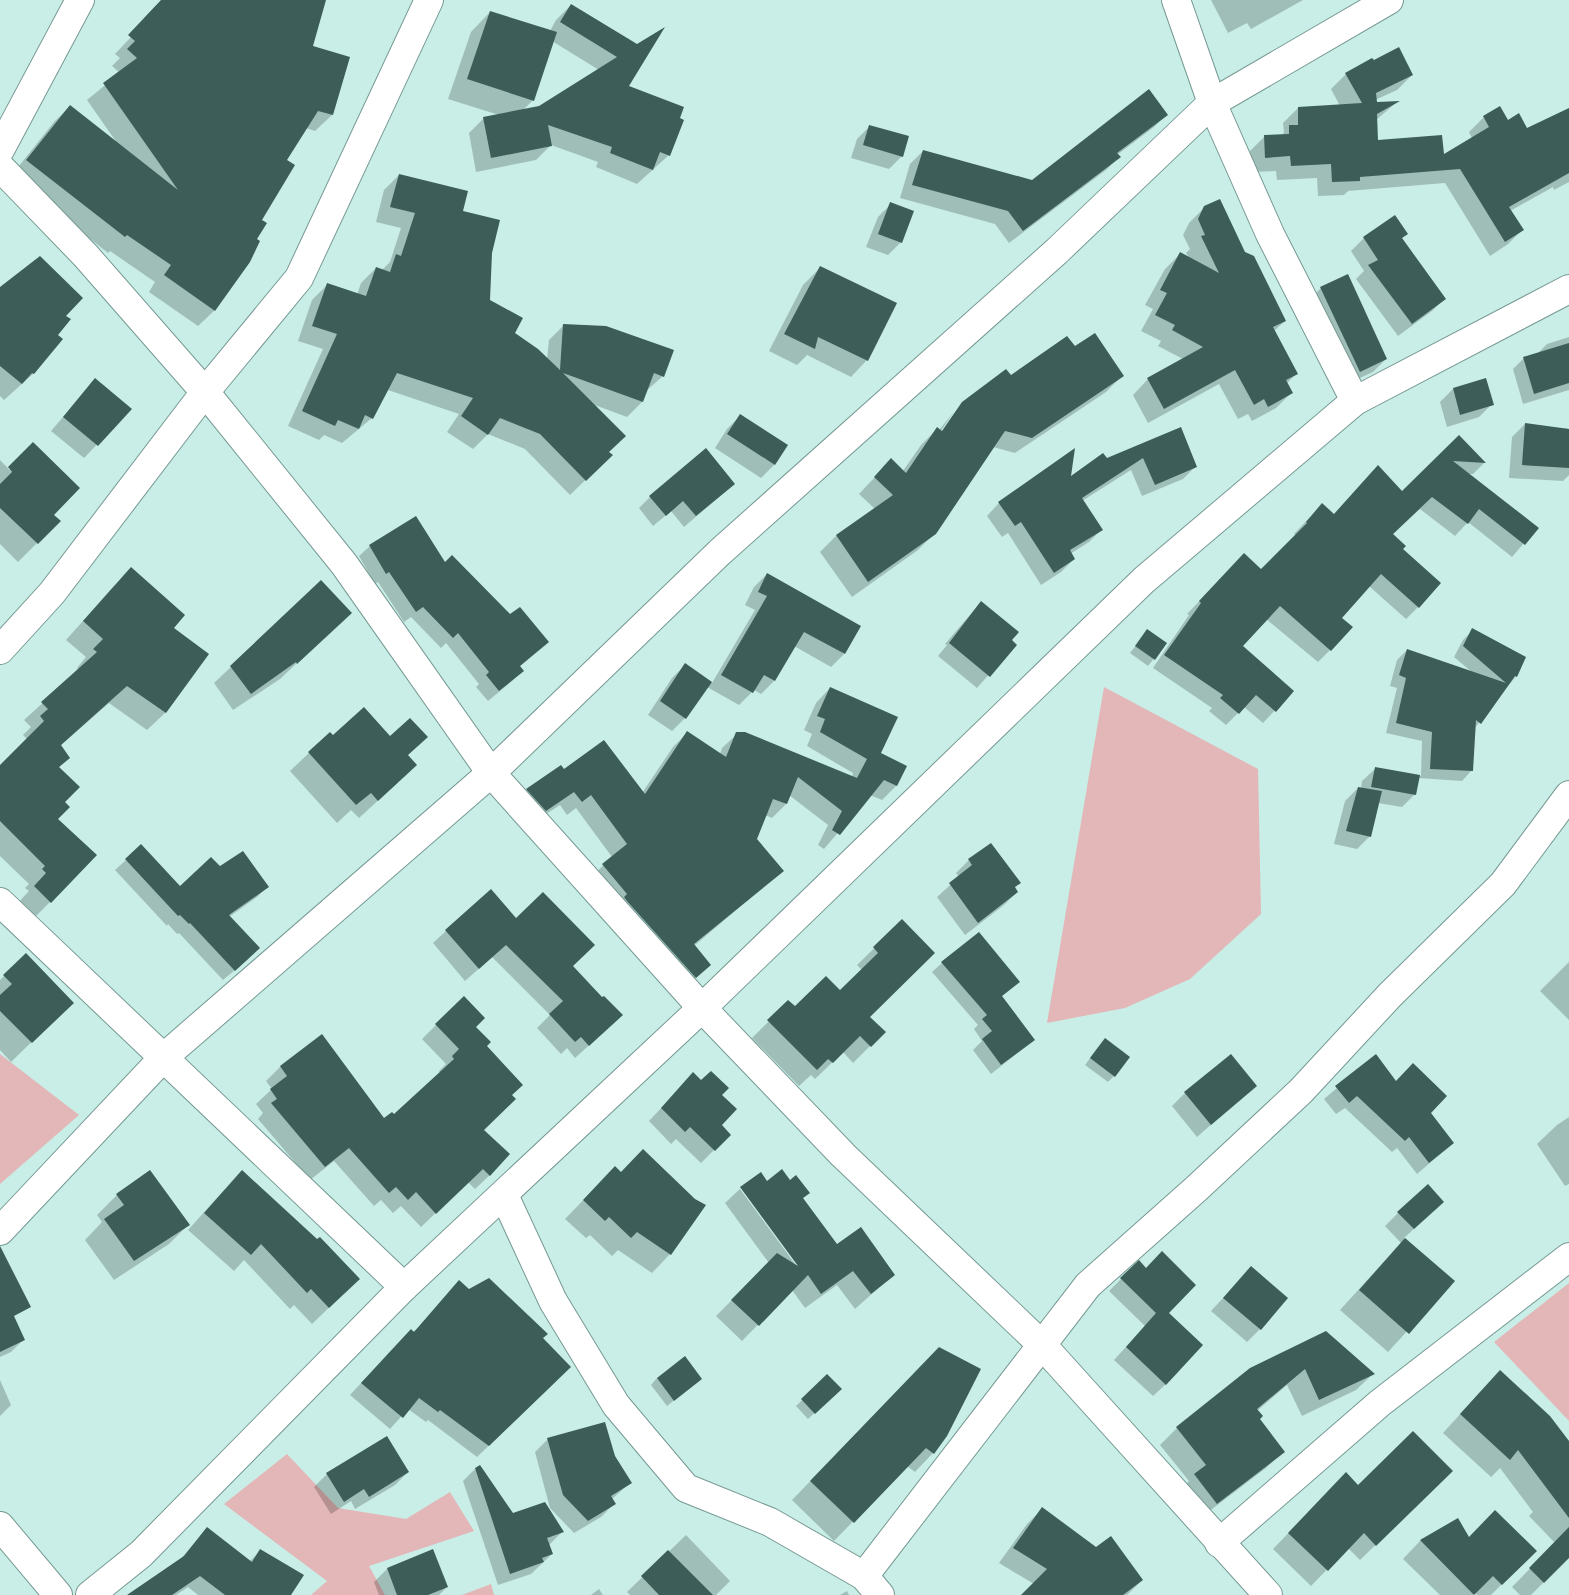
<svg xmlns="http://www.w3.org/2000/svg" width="1569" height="1595" font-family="'Varela Round',sans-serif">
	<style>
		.green { fill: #e3b6b7 }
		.shadow { fill: #0003; fill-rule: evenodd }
		.building { fill: #3c5d58 }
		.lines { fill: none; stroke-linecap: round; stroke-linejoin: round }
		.street-casing { stroke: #769993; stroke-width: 30 }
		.street { stroke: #fff; stroke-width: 28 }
	</style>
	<rect width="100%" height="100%" fill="#c9eee7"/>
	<g class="green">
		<path d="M1104,687L1258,769L1261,914L1190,979L1125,1008L1047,1023Z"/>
		<path d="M0,1054L79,1115L0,1184Z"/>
		<path d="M1569,1283V1421L1494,1342Z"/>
		<path d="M287,1454L338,1508L406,1519L450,1492L474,1531L369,1566L385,1595H311L327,1581L224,1504Z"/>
		<path d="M491,1584L494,1595H462Z"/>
	</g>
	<g class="shadow">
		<path d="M166,0H325L312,47L349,58L332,115L315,131L306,128L285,161L260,220L215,310L198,326L149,292L155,282L110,251L108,253L11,176L54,122L70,106L117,143L87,100L120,73L112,66L120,58L115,54Z"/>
		<path d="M1211,0H1303L1251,29L1247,23L1228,33Z"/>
		<path d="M571,5L637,46L628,87L669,155L637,184L596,167L598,162L551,145L536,160L476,172L469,133L484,118L499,115L448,99L471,32L490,12L550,31L556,20ZM552,41L599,70L540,107L522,111L533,100Z"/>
		<path d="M1346,74L1412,75L1397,90L1375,100V104L1397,102L1376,120L1377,141L1443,156L1472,138L1469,132L1484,117L1500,108L1508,122L1527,129L1569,109V182L1554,190L1553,187L1510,211L1523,229L1508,244L1490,256L1445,183L1348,191L1344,195L1318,196L1317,178L1277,180L1276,171L1251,172L1250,151L1265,136L1281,135L1284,133L1283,123L1298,108L1340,106L1331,89Z"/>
		<path d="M1167,114L1154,127L1117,155L1119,157L1106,170L1009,243L995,224L900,198L910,164L923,151L1032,182Z"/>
		<path d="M870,126L902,156L889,169L851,158L857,139Z"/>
		<path d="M399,175L461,212L491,253L488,301L514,334L547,359L549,340L564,325L663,376L646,391L642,402L627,417L592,404L608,452L611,455L570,495L525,449L488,434L473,449L447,432L459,414L388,390L372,418L342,443L324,435L319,440L288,426L323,349L298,341L312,300L327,285L357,295L361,283L376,268L382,270L390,262L401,228L376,222L384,190Z"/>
		<path d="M891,204L901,242L888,255L866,247L878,217Z"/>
		<path d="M1205,207L1244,253L1285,321L1274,331L1296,374L1286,384L1291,393L1276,408L1252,421L1248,414L1238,419L1219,384L1148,423L1133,395L1148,379L1183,359L1158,346L1161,341L1141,331L1153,309L1145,305L1165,269L1180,254L1190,259L1186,253L1190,249L1183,235L1189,223Z"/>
		<path d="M1394,217L1401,239L1445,298L1432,311L1398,336L1356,279L1364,271L1351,251L1364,238Z"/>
		<path d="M820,268L867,360L851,377L807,355L797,365L769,351L803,285Z"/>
		<path d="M0,288L61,339L33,374L4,400L0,396Z"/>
		<path d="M1321,288L1386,359L1373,372L1347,384L1308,301Z"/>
		<path d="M1569,337V390L1523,404L1513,369L1524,358L1537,354L1547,344Z"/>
		<path d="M1074,348L1122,376L1106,392L1015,453L993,447L935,533L918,550L852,597L820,552L836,536L875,509L859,494L891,460L903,471L921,445L937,429L939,430L954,412L938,435L940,437L963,403L1010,377Z"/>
		<path d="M95,380L131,409L84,458L51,431Z"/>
		<path d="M1485,380L1492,404L1479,417L1447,427L1440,402L1453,389Z"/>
		<path d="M740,416L786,446L774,465L761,478L715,448L727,429Z"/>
		<path d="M1525,424L1569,429V475L1563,481L1509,478L1512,437Z"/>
		<path d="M1181,429L1196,466L1183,479L1142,496L1131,470L1082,501L1101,530L1089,542L1070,554L1074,559L1061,572L1041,585L1008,533L1002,537L987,516L999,503L1069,478L1107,459Z"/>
		<path d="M1459,437L1484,463L1473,474H1468L1537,528L1512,557L1468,522L1455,536L1420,509L1392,535L1401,549L1418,607L1406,619L1369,586L1340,618L1330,650L1318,662L1266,619L1241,646L1293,691L1263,723L1244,707L1226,725L1209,711L1212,708L1153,668L1189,615L1187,614L1232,567L1261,571L1296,536L1294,534L1310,517L1333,515L1402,492Z"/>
		<path d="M0,460L59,521L18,562L0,544Z"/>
		<path d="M734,484L684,527L671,511L653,526L639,508L650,497Z"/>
		<path d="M370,546L444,564L547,642L519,667L523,670L512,681L488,701L476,687L479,684L446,643L441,648L411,617L404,622L378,582L375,584L359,556Z"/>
		<path d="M767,574L844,654L831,667L794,646L774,681L761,694L754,690L739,705L707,687L685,718L672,731L648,715L672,678L685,665L712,683L755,610L745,605L754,587Z"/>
		<path d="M321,582L333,629L280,679L233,710L214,683Z"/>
		<path d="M114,586L207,654L165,713L147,730L109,703L60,746L69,758L58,768L63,802L56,819L50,902L33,919L17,904L29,891L25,888L29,884L0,856V767L27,739L23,735L31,727L24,720L79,670L77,668L86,657L66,640Z"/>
		<path d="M981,602L1015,645L977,688L938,656L947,645L945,644Z"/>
		<path d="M1148,630L1166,643L1148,666L1130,653Z"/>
		<path d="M1473,630L1516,676L1474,729L1472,770L1462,781L1418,778L1415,794L1402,807L1378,803L1370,836L1357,849L1334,844L1345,801L1358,788H1361L1362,781L1376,768L1421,776L1422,741L1386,733L1397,688L1390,686L1397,660L1407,650L1473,673L1454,657L1463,640Z"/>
		<path d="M830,688L879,754L905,766L896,786L882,800L870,795L824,849L818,845L828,825L789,795L786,804L772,818L765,815L755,839L782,871L694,946L710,964L681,991L589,879L612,857L576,808L567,815L560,805L531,824L513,804L527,790L564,771L642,793L673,747L687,733L720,754L722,748L737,734L852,777L853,773L807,746L812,734L804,730L816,703Z"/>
		<path d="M330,733L333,737L407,756L397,783L359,818L351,810L337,823L290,771Z"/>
		<path d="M126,860L180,887L220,868L267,887L257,897L229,917L248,959L223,980L179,933L177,934L168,924L167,926L115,870Z"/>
		<path d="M969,860L1017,892L1004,905L965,935L937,897L959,877L956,873Z"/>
		<path d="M516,919L572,966L608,1028L575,1058L567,1048L561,1054L537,1028L550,1015L492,957L465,981L433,943L446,931Z"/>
		<path d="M902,921L869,1017L884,1032L853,1063L843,1052L815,1079L811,1075L799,1086L752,1038L788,1002L795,1008L840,992L862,970L857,965Z"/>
		<path d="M26,955L52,1022L11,1062L0,1050V980Z"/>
		<path d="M1569,962V1020L1540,991Z"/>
		<path d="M942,963L1018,982L1001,997L1034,1040L991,1074L973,1050L982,1041L974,1029L978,1025L932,972Z"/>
		<path d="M436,1025L475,1027L511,1095L483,1131L490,1175L475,1189L468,1182L421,1227L401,1206L393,1213L381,1200L374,1206L334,1161L310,1180L258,1119L263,1113L256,1104L272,1089L266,1081L280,1067L321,1036L384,1120L394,1116L440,1073L439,1071L446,1064L422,1039Z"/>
		<path d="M1099,1046L1114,1076L1108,1082L1085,1065Z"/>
		<path d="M1375,1056L1396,1082L1430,1113L1453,1143L1417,1174L1397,1148L1392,1152L1345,1108L1336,1114L1324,1099Z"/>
		<path d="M693,1074L701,1082L720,1125L729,1135L701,1163L676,1139L671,1144L649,1121Z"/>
		<path d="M1255,1086L1197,1137L1172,1106L1185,1093Z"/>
		<path d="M1569,1117V1184L1565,1186L1537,1144L1557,1125Z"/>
		<path d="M760,1174L767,1182H789L808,1193L802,1199L837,1245L893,1275L855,1309L837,1285L805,1308L792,1290L742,1341L716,1316L769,1263L725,1203L740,1189L801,1272L803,1270L743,1188H740Z"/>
		<path d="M597,1186L670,1254L652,1273L618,1250L612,1256L590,1235L586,1238L565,1219Z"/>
		<path d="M225,1189L341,1296L312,1324L294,1305L290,1309L244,1260L234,1271L188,1230Z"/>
		<path d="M117,1195L188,1225L169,1244L114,1280L85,1240L102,1222L97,1215Z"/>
		<path d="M1398,1213L1429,1215L1404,1238L1453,1281L1388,1352L1340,1310L1401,1243L1385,1226Z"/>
		<path d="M1251,1268L1260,1329L1247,1342L1211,1311Z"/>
		<path d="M1121,1279L1167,1313L1166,1384L1153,1396L1114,1360L1145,1326L1109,1291Z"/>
		<path d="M469,1291L541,1338L558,1379L477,1457L428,1420L426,1422L408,1409L390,1429L350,1395L399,1342Z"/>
		<path d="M0,1302L24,1339L11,1352L0,1357Z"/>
		<path d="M1326,1333L1373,1374L1356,1390L1302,1416L1287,1385L1257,1411L1258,1419L1283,1452L1266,1468L1199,1519L1178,1492L1189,1481L1160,1445L1177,1428L1251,1369Z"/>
		<path d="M920,1368L933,1453L915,1472L907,1466L834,1541L792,1500Z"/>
		<path d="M827,1376L840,1389L808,1419L796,1406Z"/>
		<path d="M657,1378L700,1379L667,1406L651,1385Z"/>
		<path d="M0,1380L11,1405L0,1416Z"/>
		<path d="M1482,1390L1569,1443V1557L1531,1595H1520L1512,1587L1555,1543L1529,1516L1533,1512L1500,1468L1491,1477L1443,1433Z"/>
		<path d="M548,1439L614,1457L630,1483L612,1499L614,1504L601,1517L574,1533L550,1508L535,1452Z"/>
		<path d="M475,1469L513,1515L562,1532L549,1545L552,1554L531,1574L498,1585L463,1481Z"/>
		<path d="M408,1472L395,1485L355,1509L351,1501L331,1514L314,1487L327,1474Z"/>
		<path d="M1358,1486L1435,1487L1360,1560L1348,1548L1311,1586L1273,1549L1331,1489Z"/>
		<path d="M1042,1509L1142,1580L1127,1595H1023L1034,1584L999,1563L1027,1524Z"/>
		<path d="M1457,1520L1468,1539L1535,1551L1491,1595H1477L1475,1593L1473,1595H1440L1403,1559L1420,1541Z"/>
		<path d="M207,1528L249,1562L261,1550L289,1595H198L188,1587L176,1595H130L179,1561Z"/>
		<path d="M686,1535L730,1581L716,1595H630L627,1592Z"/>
		<path d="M433,1551L447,1587L439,1595H379L374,1582L387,1569Z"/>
		<path d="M599,1589L603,1595H591Z"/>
		<path d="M847,1591L849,1595H840Z"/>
	</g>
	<g class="building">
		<path d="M161,0H326L313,46L350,57L333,115L318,111L287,160L295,165L262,220L267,223L257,239L260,241L250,262L215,311L164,275L171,265L127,235L125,237L26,160L70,105L178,190L103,83L137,58L127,49L135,41L128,35Z"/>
		<path d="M571,4L637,44L665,27L629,86L684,107L680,118L684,120L670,156L660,152L653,170L610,153L612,147L548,125L552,146L491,158L483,117L539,106L617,57L560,22Z"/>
		<path d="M490,11L557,32L534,101L467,79Z"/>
		<path d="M1399,47L1413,75L1376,93L1377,102L1400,101L1377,114L1378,140L1442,135L1444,154L1489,127L1483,116L1500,106L1508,120L1519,113L1527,128L1569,108V173L1509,207L1524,230L1505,242L1460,169L1360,177V181L1332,182L1331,164L1291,166L1290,156L1265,158L1264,135L1289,134V125H1298V107L1362,103L1345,73L1372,58L1374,60Z"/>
		<path d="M1149,89L1168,115L1117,153L1121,157L1023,231L1008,211L912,185L923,150L1032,180Z"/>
		<path d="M869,125L909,136L903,157L863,145Z"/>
		<path d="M399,174L468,191L463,211L500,220L492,253L490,300L523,318L515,333L538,349L560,370L563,324L606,326L674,350L664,377L654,373L643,402L563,373L626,436L609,452L613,455L586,481L540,434L500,418L488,435L461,416L473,398L397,373L373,419L365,415L359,429L338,420L335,426L302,411L337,334L312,326L327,283L366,296L376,267L390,272L396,254L401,256L415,213L390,207Z"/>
		<path d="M1220,199L1245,252L1254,256L1286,321L1273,327L1298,374L1286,380L1293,393L1268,407L1264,399L1254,405L1235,370L1164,409L1147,378L1203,347L1172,330L1175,325L1155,315L1167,293L1160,290L1180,252L1219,273L1201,236L1205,235L1198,219L1204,206Z"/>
		<path d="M890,202L914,211L902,243L878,234Z"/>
		<path d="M1395,215L1408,234L1402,238L1446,299L1412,324L1368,265L1378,260L1363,237Z"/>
		<path d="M40,256L83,298L66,316L71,319L58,335L63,339L34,374L32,373L22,384L0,366V287Z"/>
		<path d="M820,266L897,303L868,361L818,337L815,349L784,334Z"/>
		<path d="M1348,274L1387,359L1360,372L1320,287Z"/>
		<path d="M1095,333L1124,376L1032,438L1005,431L936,534L868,582L836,535L893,495L874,477L891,458L906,473L937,427L942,431L962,402L1006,369L1011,375L1067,336L1075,346Z"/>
		<path d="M1569,343V383L1534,394L1523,357Z"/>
		<path d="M95,378L132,409L98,446L63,417Z"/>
		<path d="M1486,378L1494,405L1460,415L1453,388Z"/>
		<path d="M740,414L788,445L775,465L727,434Z"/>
		<path d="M1525,423L1569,429V468L1522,465Z"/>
		<path d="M1181,427L1197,467L1155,485L1143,458L1082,498L1103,530L1070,550L1075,559L1054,573L1021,522L1015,526L998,502L1075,448L1071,476L1103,453L1107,458Z"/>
		<path d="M1459,435L1486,463L1453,461L1539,528L1525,545L1479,509L1468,524L1432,497L1393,534L1406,546L1403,549L1441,583L1419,608L1381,574L1342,618L1353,627L1331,651L1280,606L1243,646L1294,691L1276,712L1256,695L1239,714L1220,698L1223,695L1164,655L1201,603L1199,601L1244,553L1261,569L1307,523L1306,522L1322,503L1334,514L1378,465L1402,491Z"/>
		<path d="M33,442L80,488L54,515L61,521L38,544L0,508V484L12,472L8,467Z"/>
		<path d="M706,448L735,484L696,516L683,501L666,516L649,496Z"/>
		<path d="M416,516L445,562L452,555L510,614L520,607L549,642L520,666L524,671L499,691L486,675L489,672L458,633L453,638L423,607L416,612L389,572L386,574L369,545Z"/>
		<path d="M131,567L185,615L174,628L209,654L166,713L127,686L61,745L70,758L59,767L80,787L65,802L70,807L58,819L97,855L51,903L34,886L46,873L42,869L45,866L0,821V765L44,721L40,716L48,709L41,702L97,652L93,649L103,639L83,621Z"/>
		<path d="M767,573L861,626L845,654L804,632L775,681L764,675L753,693L721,675L767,596L758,592Z"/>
		<path d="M321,580L352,613L297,664L296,662L251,694L230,666Z"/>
		<path d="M981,601L1019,632L1012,640L1017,645L990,677L949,643Z"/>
		<path d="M1472,628L1526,657L1517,677L1515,676L1481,724L1476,720L1473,771L1430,769L1432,732L1396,723L1406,678L1399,675L1407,649L1506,683L1463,646Z"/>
		<path d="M1147,629L1167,643L1155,660L1135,646Z"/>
		<path d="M685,663L712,682L686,719L660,701Z"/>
		<path d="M830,687L898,717L881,753L907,766L897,786L884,780L840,835L832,830L842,811L798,777L787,804L773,799L757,839L784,871L694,944L711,965L696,978L627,901L624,897L627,894L602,864L627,844L591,795L582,802L574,792L546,811L526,789L561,765L564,769L604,740L645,794L687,731L726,757L736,732H745L857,778L867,759L820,732L825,719L817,716Z"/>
		<path d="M364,707L390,736L410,718L428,737L408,755L417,765L378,801L371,793L356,805L308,752L330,732L333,735Z"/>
		<path d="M1375,767L1420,775L1416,795L1371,787Z"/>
		<path d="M1358,787L1382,791L1371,837L1346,831Z"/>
		<path d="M991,843L1021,883L1015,887L1018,892L978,923L949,883L972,865L968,859Z"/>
		<path d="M141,844L180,886L211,857L220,866L243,851L269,887L229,915L260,948L235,971L190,923L189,924L180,915L178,916L125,859Z"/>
		<path d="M491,889L516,918L543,892L595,945L573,966L602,997L604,996L623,1015L589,1046L581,1037L575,1042L549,1014L563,1001L506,945L479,969L445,930Z"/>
		<path d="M902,919L935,953L870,1017L886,1032L871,1047L860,1036L833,1063L828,1059L817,1070L767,1020L788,1000L795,1006L826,976L840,990L878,953L873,947Z"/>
		<path d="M979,932L1020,982L1002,996L1035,1040L1001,1065L982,1039L992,1031L982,1019L987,1015L941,962Z"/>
		<path d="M26,953L74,1003L32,1043L0,1011V995L12,984L3,975Z"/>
		<path d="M464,996L485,1018L476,1027L491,1042L487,1046L523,1085L512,1095L516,1099L484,1130L510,1154L490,1176L483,1169L436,1214L416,1192L408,1200L396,1187L389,1193L349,1148L325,1167L271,1103L277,1099L270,1089L287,1076L280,1066L322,1034L384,1118L392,1112L394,1114L454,1059L452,1056L459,1049L435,1024Z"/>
		<path d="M1105,1038L1130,1057L1115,1077L1090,1058Z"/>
		<path d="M1231,1054L1257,1086L1211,1125L1184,1092Z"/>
		<path d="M1376,1054L1396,1081L1413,1063L1447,1096L1431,1113L1454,1143L1429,1163L1409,1137L1405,1141L1357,1096L1349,1103L1335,1086Z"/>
		<path d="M711,1071L729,1088L722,1095L737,1109L722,1125L731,1135L715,1151L690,1127L685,1132L661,1108L693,1072L701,1080Z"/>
		<path d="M643,1149L695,1199L706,1205L671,1255L637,1232L631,1238L609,1217L605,1221L583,1200L615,1166L621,1172Z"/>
		<path d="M782,1169L790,1180L796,1175L810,1193L803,1198L837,1244L861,1227L895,1275L871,1294L853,1271L821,1294L808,1275L759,1326L731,1300L777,1253L798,1266L740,1187L761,1172L767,1181Z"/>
		<path d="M150,1170L190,1225L134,1261L104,1219L124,1205L116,1194Z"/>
		<path d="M242,1170L317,1239L320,1237L360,1279L329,1308L311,1289L307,1293L261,1244L251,1255L204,1213Z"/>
		<path d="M1428,1184L1444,1202L1414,1229L1397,1212Z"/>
		<path d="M1405,1238L1455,1281L1409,1334L1359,1290Z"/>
		<path d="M0,1246L31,1307L14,1316L25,1340L0,1352Z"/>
		<path d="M1162,1251L1196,1285L1169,1313L1203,1345L1166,1385L1126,1347L1156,1313L1120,1278L1139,1260L1146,1268Z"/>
		<path d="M1251,1266L1288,1298L1261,1330L1223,1298Z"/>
		<path d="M489,1278L548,1334L543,1338L571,1367L489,1446L440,1410L438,1412L419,1398L403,1418L361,1383L411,1329L414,1332L459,1280L469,1289Z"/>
		<path d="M1326,1331L1375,1374L1319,1400L1305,1369L1257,1409L1263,1416L1260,1419L1285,1452L1217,1504L1194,1474L1206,1465L1176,1427L1250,1368Z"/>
		<path d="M939,1347L981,1369L947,1436L934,1454L926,1448L854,1523L810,1481Z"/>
		<path d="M685,1356L702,1379L674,1401L657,1378Z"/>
		<path d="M1500,1370L1550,1416L1569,1441V1518L1518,1450L1510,1460L1460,1414Z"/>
		<path d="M827,1374L842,1389L815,1414L801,1399Z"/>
		<path d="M605,1422L615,1456L632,1483L611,1496L616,1504L588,1521L563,1495L547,1438Z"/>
		<path d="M1413,1431L1453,1471L1376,1546L1364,1533L1328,1571L1288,1533L1346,1472L1358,1485Z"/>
		<path d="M387,1436L409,1472L369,1497L364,1489L344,1502L326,1473Z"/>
		<path d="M480,1465L513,1513L545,1502L564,1532L547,1538L553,1554L542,1558L544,1562L510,1574L475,1468Z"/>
		<path d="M1042,1507L1096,1547L1111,1536L1143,1580L1123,1595H1021L1047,1569L1013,1548Z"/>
		<path d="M1495,1510L1537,1551L1502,1585L1493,1576L1474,1595L1420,1540L1458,1518L1469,1537Z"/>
		<path d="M207,1527L252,1562L260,1549L304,1575L291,1595H225L200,1576L172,1595H127L184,1556Z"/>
		<path d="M1569,1527V1558L1544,1583L1529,1568Z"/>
		<path d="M433,1549L448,1587L428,1595H397L387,1568Z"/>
		<path d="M668,1550L713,1595H659L641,1576Z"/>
	</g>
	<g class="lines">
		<g class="street-casing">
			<g id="street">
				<path d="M1176,0L1212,103L1270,234L1355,401"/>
				<path d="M0,150L80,0"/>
				<path d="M0,167L86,256L205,392L344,564L491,773L702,1008L843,1155L1043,1346L1268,1595"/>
				<path d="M0,650L52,593L205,392L299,278L429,0"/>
				<path d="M0,902L404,1287"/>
				<path d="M504,1195L553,1301L616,1405L686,1488L770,1522L864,1576L880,1595"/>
				<path d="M0,1231L163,1058L491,773L720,552L1057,251L1212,103L1389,0"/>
				<path d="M0,1526L58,1595"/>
				<path d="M1219,1543L1380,1403L1569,1257"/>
				<path d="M864,1576L1088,1285L1196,1189L1301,1091L1390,995L1503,884L1569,795"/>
				<path d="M90,1595L141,1554L404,1287L702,1008L1144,580L1355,401L1569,289"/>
			</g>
		</g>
		<use href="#street" class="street"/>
	</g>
</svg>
